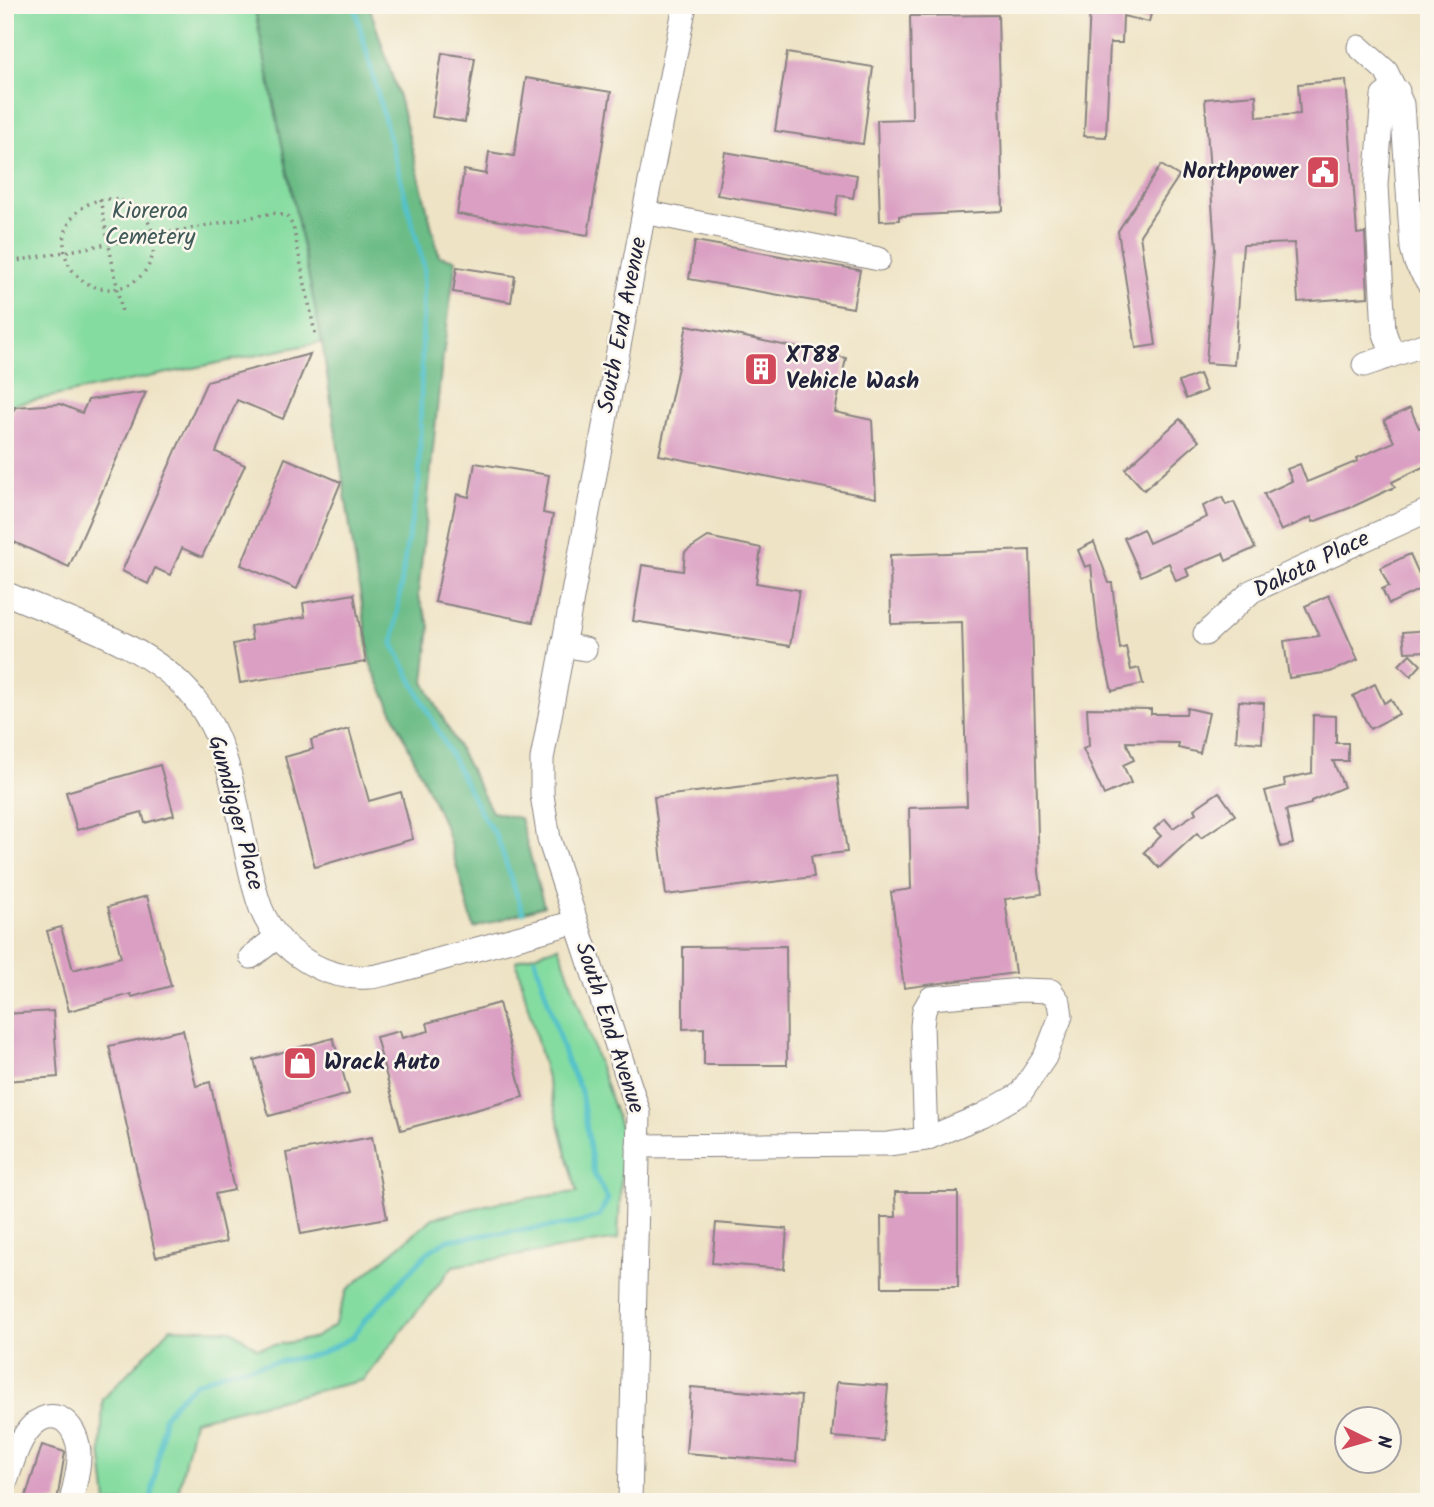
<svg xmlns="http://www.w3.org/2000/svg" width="1434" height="1507" font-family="Kalam,sans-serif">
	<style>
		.green { fill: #85dca0; stroke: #547f6e; stroke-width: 2 }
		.forest { fill: #6cbc86; stroke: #476f60; stroke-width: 2 }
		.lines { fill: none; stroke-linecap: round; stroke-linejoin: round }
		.stream { stroke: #54c2c9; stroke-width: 5 }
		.building { fill: #da9fc2 }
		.minor-casing { stroke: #888280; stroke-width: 25 }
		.path { stroke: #888280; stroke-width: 3.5; stroke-dasharray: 2 5; stroke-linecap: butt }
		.minor { stroke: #fff; stroke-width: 23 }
		.labels { text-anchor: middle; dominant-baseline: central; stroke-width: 5; stroke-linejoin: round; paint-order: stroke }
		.poi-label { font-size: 23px; font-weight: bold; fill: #22223b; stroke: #fbf7ec; text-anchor: start }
		.park-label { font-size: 23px; fill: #405a59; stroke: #fbf7ec }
		.street-label { font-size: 23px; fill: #22223b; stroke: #fbf7ec }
	</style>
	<rect width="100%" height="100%" fill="#fbf7ec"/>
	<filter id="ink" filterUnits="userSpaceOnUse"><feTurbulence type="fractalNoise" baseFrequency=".0143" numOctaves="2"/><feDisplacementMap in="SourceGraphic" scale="14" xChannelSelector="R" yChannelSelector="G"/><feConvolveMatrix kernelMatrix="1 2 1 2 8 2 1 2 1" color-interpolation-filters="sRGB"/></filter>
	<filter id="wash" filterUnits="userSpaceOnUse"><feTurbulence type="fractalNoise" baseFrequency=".00686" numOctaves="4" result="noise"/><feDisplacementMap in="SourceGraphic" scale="28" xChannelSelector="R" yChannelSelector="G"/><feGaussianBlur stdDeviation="1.57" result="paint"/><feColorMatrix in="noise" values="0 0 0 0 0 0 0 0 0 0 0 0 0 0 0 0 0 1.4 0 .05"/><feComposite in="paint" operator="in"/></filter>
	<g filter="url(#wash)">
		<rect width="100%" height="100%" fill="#eee3c5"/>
		<g class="green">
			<path d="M5,5H254L322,342L5,406Z"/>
			<path d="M559,946L623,1135L618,1239L453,1266L363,1380L194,1420L176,1502H107L101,1450L103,1399L171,1328L232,1330L257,1348L314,1338L334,1326L347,1290L433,1218L499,1202L577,1192L516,961Z"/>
		</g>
		<path class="forest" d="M254,5H369L399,97L439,256L456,260L441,370L418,596L430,626L424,682L492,812L520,818L544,906L474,928L446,829L371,665L322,342Z"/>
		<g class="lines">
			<g class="stream">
				<path d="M354,5L424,267L419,483L406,549L393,644L483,817L497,837L523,913"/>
				<path d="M151,1502L164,1417L175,1402L196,1383L228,1371L319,1354L353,1337L364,1321L427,1253L446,1240L579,1223L599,1216L608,1199L594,1174L581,1091L566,1059L535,959"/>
			</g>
		</g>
		<g id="blocks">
			<g class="building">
				<path d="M1090,5H1153L1149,22L1123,16L1122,43H1110L1106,137L1084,136Z"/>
				<path d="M998,15L1003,211L899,216V220L880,221L877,120L912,119L910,16Z"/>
				<path d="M442,53L475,58L465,122L432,117Z"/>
				<path d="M787,53L873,67L863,144L775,131Z"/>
				<path d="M526,78L611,92L588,235L457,214L464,170L486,174L489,152L514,156Z"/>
				<path d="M1346,80L1357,234L1365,233L1368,297L1298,302L1294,243L1243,245L1234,365L1206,363L1215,248L1205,99L1256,95L1257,117L1300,114L1298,84Z"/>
				<path d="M725,152L857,175L853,198L838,195L835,215L717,195Z"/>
				<path d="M1161,165L1179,176L1140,235L1156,345L1136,348L1118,231Z"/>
				<path d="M695,241L860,270L853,308L689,279Z"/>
				<path d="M457,267L515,276L511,302L453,292Z"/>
				<path d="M687,325L846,358L835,412L872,420L876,498L659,455Z"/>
				<path d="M310,354L283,419L237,400L216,452L245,465L202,557L182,548L170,575L155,568L148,584L122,571L207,381Z"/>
				<path d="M1199,374L1206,391L1186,399L1179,382Z"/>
				<path d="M146,392L69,567L5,538V429L15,407L60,404L82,413L88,400Z"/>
				<path d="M1410,408L1419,428L1429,424V464L1392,482L1395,487L1352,507L1313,522L1311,517L1281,531L1264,494L1292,481L1287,469L1300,464L1307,482L1358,461L1357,458L1394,442L1384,420Z"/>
				<path d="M1180,419L1199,441L1144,490L1125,469Z"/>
				<path d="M285,458L341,482L297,589L241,565Z"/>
				<path d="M475,463L549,475L543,513L553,515L533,622L435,602L457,494L469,497Z"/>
				<path d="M1222,497L1226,505L1234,502L1255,548L1226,561L1223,553L1186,569L1189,576L1176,581L1169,563L1141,576L1124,538L1143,529L1149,543L1207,517L1203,506Z"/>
				<path d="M708,537L761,548L756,583L799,590L790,646L633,621L642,565L683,571L685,552Z"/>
				<path d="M1094,542L1109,583H1112L1120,649L1126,647L1131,670L1139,668L1143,684L1112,691L1098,631L1091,565L1085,567L1078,550Z"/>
				<path d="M1030,550L1039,872L1042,894L1005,899L1015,973L904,988L891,892L911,889L909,808L967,806L962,622L891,624L890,555Z"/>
				<path d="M1410,554L1425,587L1389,604L1382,589L1389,586L1380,568Z"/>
				<path d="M354,594L366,662L240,683L233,644L252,640L250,626L305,617L303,603Z"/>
				<path d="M1329,595L1358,660L1330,672L1289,678L1284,641L1319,636L1305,606Z"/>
				<path d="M1429,630V651L1405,652L1403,632Z"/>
				<path d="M1410,654L1421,665L1411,676L1399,665Z"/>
				<path d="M1375,684L1384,703L1391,699L1399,714L1370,729L1353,696Z"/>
				<path d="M1239,701L1264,703L1262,743L1236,741Z"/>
				<path d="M1087,708L1151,709V714H1186L1187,708L1209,713L1200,753L1178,748L1179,743L1126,742L1134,760L1123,765L1131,783L1104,795L1083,749L1089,746Z"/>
				<path d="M1313,715L1336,716V743H1348V761H1333L1344,787L1311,801V804L1286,810L1293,844L1281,847L1265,791L1285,786L1284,779L1312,773Z"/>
				<path d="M349,729L369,801L401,792L413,839L315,867L285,757L313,749L311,740Z"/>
				<path d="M160,765L174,815L145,823L142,812L77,830L66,792Z"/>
				<path d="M837,775L847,852L811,856L814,877L666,895L654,797Z"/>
				<path d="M1219,792L1235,815L1201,838L1197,833L1159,868L1144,852L1161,836L1154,829L1165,819L1173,828L1196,813L1194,809Z"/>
				<path d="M147,896L171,986L132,997L131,994L69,1011L47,931L61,927L73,970L121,957L108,907Z"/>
				<path d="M786,946L787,1065H704V1028L683,1029V947Z"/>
				<path d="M499,1003L523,1097L401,1130L376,1037L400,1031L402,1038L429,1031L427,1023Z"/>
				<path d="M53,1011L58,1077L5,1081V1014Z"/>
				<path d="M183,1030L196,1086L210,1082L234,1190L215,1194L226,1242L156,1257L109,1046Z"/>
				<path d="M333,1038L349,1094L269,1116L254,1060Z"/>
				<path d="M372,1137L387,1218L301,1234L286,1153Z"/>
				<path d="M895,1192H958V1287H882L881,1217H896Z"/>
				<path d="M716,1223L787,1229L784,1269L712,1263Z"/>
				<path d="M837,1382L888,1386L883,1441L832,1437Z"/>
				<path d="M691,1387L801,1396L796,1462L686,1453Z"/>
				<path d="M42,1445L65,1452L57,1501L24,1502Z"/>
			</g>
		</g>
	</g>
	<g filter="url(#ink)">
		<use href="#blocks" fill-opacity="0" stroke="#888280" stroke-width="2"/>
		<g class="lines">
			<g class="minor-casing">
				<g id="minor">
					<path d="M1359,47L1386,71L1402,104L1412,248L1416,263L1429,284"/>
					<path d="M644,212L879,259"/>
					<path d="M1395,353L1390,348L1384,331L1376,185L1383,96L1391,90L1398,91"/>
					<path d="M1364,365L1429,343"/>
					<path d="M5,593C67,620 152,645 194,698C239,755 237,834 258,900C272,946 319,980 368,977C376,977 385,974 394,972L575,922"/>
					<path d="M1205,634L1252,591L1429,510"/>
					<path d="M563,645L585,649"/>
					<path d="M251,957L277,937"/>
					<path d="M638,1146L888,1144L926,1139L983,1115L1020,1094L1045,1057L1061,1016L1059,1002L1051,991L1022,990L931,998L924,1010L922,1026L926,1139"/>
					<path d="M5,1484C12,1465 18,1439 33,1425C58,1403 78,1428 79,1453C80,1468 74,1487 71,1502"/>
					<path d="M630,1502L639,1113L549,839L542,795V759L644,212L685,5"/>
				</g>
			</g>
			<g class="path">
				<circle cx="109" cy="244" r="45"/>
				<path d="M100,199L122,312"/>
				<path d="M5,263L273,213L287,216L293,226L316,338"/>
			</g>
			<use href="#minor" class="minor"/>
		</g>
	</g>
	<defs>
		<g id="civic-square" transform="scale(1.75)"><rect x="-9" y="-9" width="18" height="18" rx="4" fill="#d1495b" stroke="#fbf7ec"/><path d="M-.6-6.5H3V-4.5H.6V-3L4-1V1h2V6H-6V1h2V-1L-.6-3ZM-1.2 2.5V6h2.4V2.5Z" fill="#fff"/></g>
		<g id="building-square" transform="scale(1.75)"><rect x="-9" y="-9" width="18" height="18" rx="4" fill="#d1495b" stroke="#fbf7ec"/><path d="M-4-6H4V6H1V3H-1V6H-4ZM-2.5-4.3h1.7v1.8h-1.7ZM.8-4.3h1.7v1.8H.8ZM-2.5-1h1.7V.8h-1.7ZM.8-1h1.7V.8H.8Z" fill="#fff"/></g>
		<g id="shop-square" transform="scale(1.75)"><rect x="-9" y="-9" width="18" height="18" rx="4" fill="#d1495b" stroke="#fbf7ec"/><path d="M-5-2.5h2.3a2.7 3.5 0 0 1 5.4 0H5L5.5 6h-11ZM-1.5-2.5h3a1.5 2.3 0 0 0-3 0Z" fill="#fff"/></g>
	</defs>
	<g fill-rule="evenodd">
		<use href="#civic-square" x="1323" y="172"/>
		<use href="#building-square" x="761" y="369"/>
		<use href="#shop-square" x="300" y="1063"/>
	</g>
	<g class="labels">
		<g class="poi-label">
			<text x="1298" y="172" text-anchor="end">Northpower</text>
			<text x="786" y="356">XT88<tspan x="786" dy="26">Vehicle Wash</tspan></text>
			<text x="324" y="1063">Wrack Auto</text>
		</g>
		<g class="park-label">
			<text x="150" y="212">Kioreroa<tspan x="150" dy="26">Cemetery</tspan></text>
		</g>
		<g class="street-label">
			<text transform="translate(623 325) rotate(-79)">South End Avenue</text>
			<text transform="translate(1312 565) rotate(-26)">Dakota Place</text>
			<text transform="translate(235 813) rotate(75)">Gumdigger Place</text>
			<text transform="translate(609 1028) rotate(72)">South End Avenue</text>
		</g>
	</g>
	<rect width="1434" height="1507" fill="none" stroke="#fbf7ec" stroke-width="28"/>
	<g transform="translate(1368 1440) rotate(95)"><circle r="33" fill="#fbf7ec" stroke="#a4a2a5" stroke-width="2"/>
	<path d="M0-5L12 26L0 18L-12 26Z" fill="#d1495b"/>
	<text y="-10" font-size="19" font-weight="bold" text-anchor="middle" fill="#22223b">N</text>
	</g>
</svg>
